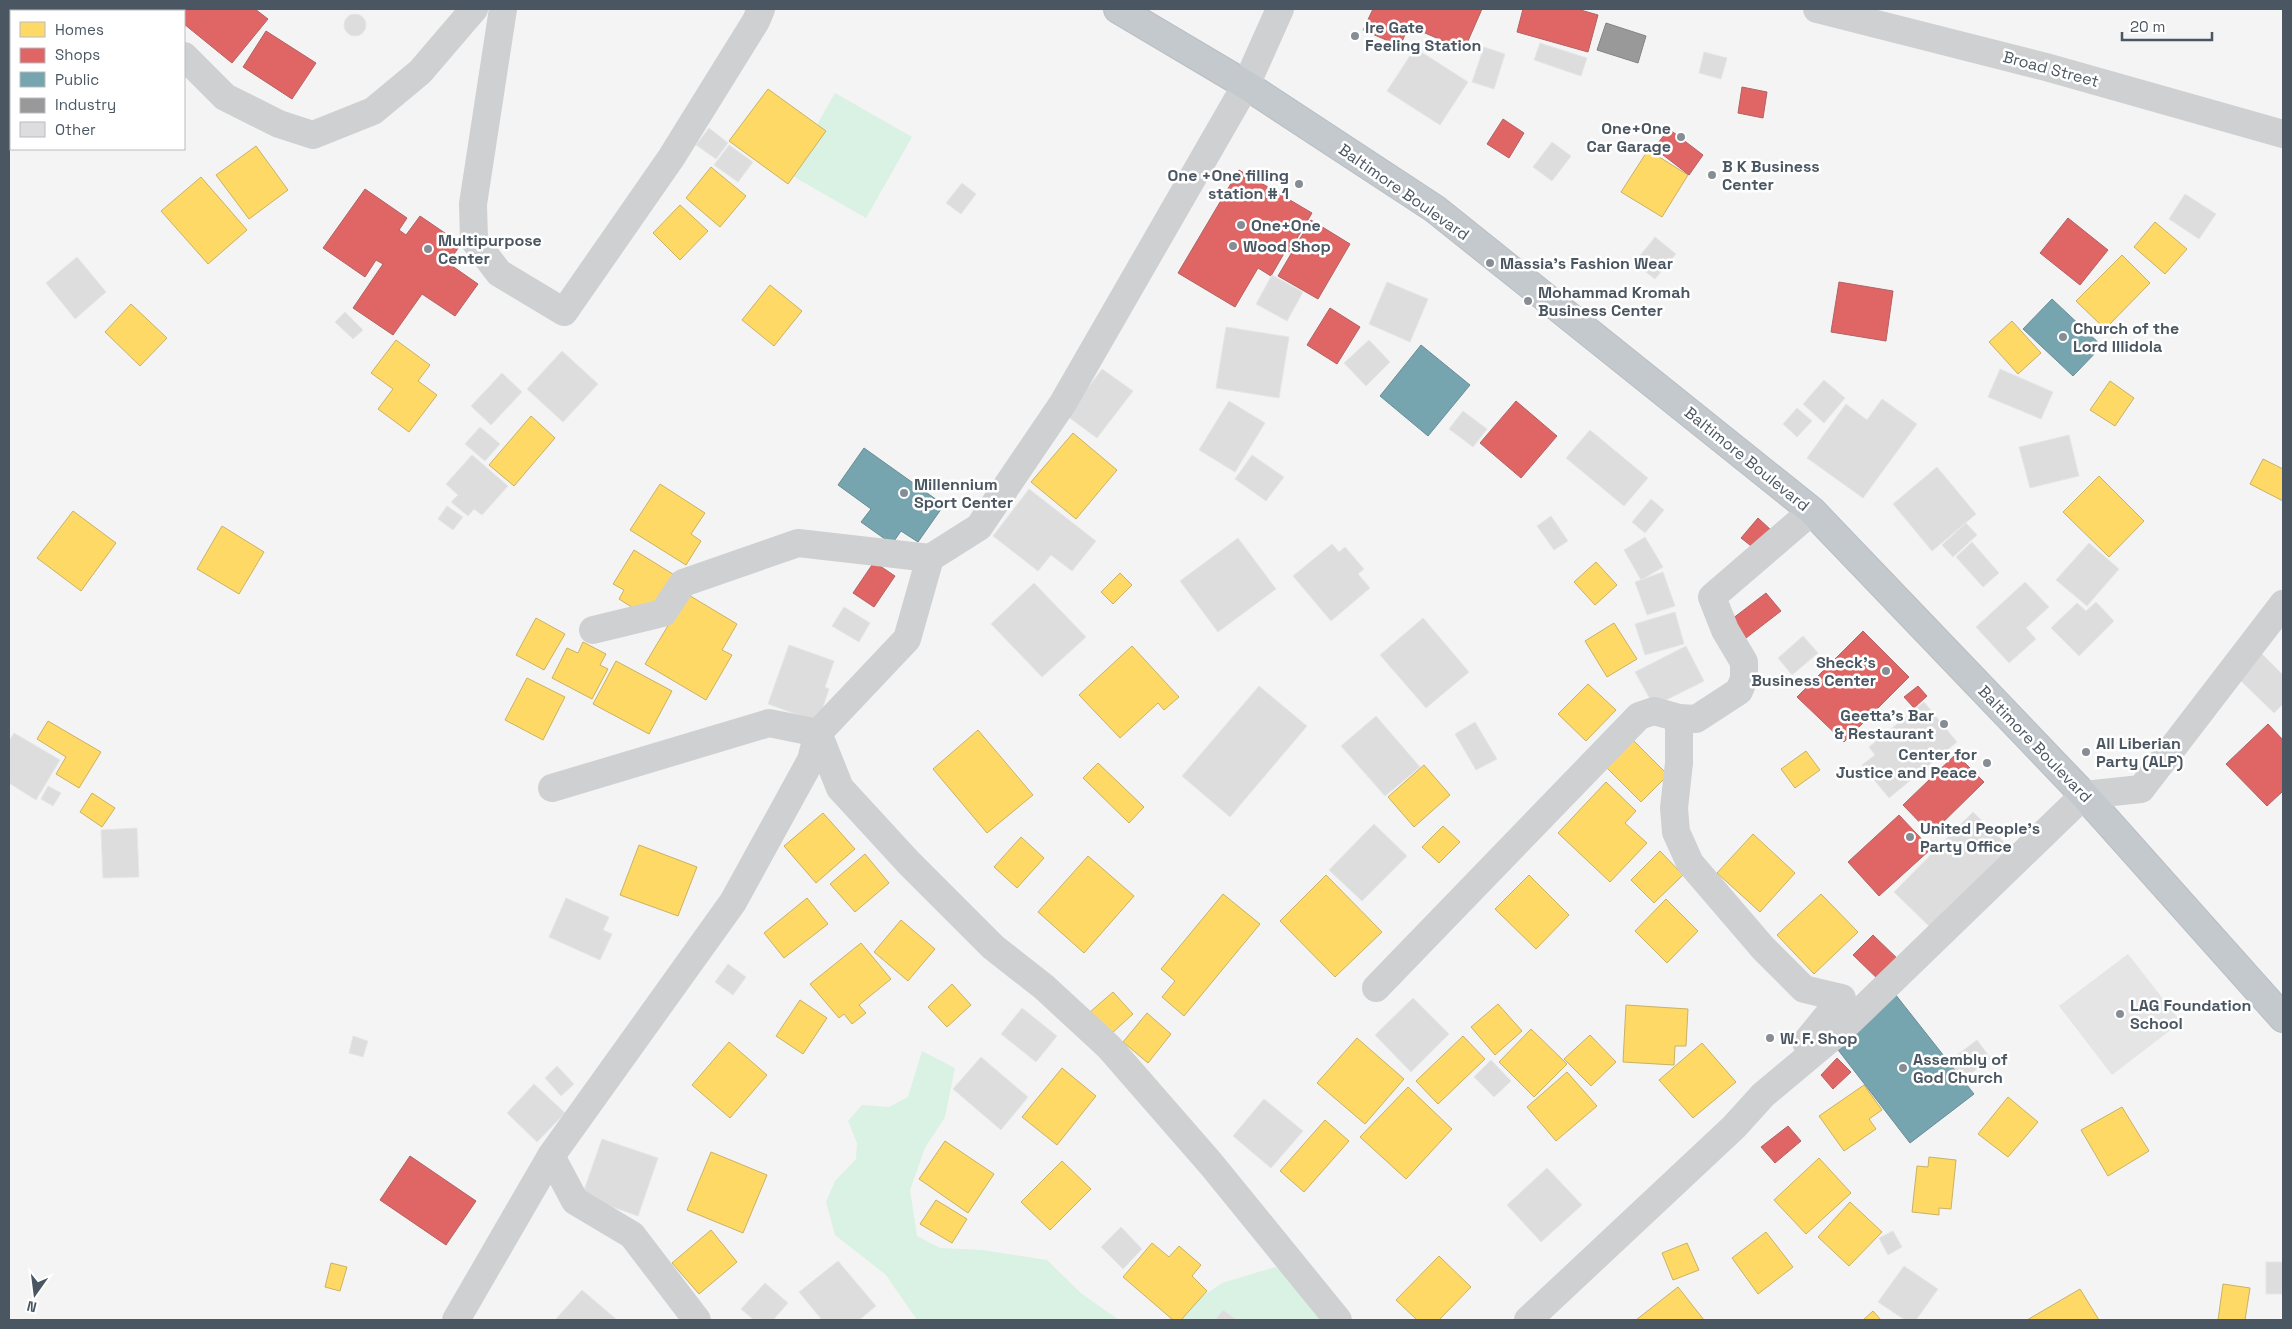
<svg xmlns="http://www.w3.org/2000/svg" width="2292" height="1329" font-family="'Space Grotesk',sans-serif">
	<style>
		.education { fill: #e6e5e6 }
		.green { fill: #d9f2e3 }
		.homes { fill: #ffd966; stroke: #c9b264 }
		.shops { fill: #e06666; stroke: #b36164 }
		.public { fill: #76a5af; stroke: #698d98 }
		.industry { fill: #999; stroke: #818588 }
		.building { fill: #ddddde; stroke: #e5e6e7 }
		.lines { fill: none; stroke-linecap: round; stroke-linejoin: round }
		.trunk-casing { stroke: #b9bec3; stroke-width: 30 }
		.minor { stroke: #ced0d2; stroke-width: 28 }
		.trunk { stroke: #c4c9cd; stroke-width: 28 }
		.poi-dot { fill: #868d94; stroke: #fff; stroke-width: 2 }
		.labels { text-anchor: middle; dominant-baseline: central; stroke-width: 5; stroke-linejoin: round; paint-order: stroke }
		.poi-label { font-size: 16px; font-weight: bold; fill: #4a5661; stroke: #fff; text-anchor: start }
		.street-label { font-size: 16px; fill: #4a5661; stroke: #fff }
	</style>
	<rect width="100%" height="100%" fill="#f4f4f4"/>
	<path class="education" d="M2128,954L2181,1022L2112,1075L2059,1006Z"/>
	<g class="green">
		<path d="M835,93L912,137L866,218L789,174Z"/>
		<path d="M922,1051L955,1068L945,1117L925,1148L910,1190L917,1236L940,1248L982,1250L1047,1260L1082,1294L1119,1320H917L886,1275L835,1235L826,1202L835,1181L856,1159L857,1143L848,1121L862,1105L889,1107L908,1097Z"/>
		<path d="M1275,1267L1309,1289L1329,1320H1168L1222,1283Z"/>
	</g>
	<g class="homes">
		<path d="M768,89L826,131L788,184L729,141Z"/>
		<path d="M256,146L288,190L249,219L216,175Z"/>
		<path d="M1648,150L1688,175L1662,217L1621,192Z"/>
		<path d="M711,167L746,196L720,227L686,198Z"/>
		<path d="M201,177L247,230L208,264L161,211Z"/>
		<path d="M680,205L708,231L680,260L653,233Z"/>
		<path d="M2155,222L2187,249L2165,274L2134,247Z"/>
		<path d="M2122,255L2150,283L2105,329L2076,301Z"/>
		<path d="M770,285L802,311L774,346L742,320Z"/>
		<path d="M131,304L167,338L140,366L105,332Z"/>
		<path d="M2012,321L2041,353L2018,374L1989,342Z"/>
		<path d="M396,340L430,365L418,381L437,395L409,432L378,409L393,389L371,373Z"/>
		<path d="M2110,381L2134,398L2115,426L2090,410Z"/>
		<path d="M531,416L555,438L514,486L489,465Z"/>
		<path d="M1073,433L1117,470L1076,519L1031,482Z"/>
		<path d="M2263,459L2283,469V501L2250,484Z"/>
		<path d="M2099,476L2144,521L2109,557L2063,512Z"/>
		<path d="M660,484L705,513L691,534L701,541L686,565L630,530Z"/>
		<path d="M73,511L116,543L81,591L37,558Z"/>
		<path d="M222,526L264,552L239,594L197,569Z"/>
		<path d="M634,550L676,576L655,608L641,613L619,599L624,590L613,584Z"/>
		<path d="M1596,562L1617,585L1595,605L1574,582Z"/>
		<path d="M1120,573L1132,585L1113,604L1101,592Z"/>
		<path d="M687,594L737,624L722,650L732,655L706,700L645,664Z"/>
		<path d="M536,618L565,634L544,670L516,655Z"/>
		<path d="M1614,623L1637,659L1607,677L1585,641Z"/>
		<path d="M583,642L606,654L600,665L608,669L592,699L552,678L567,648L578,653Z"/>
		<path d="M1132,646L1179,697L1164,710L1158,703L1120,738L1079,695Z"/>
		<path d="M616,661L672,691L649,734L593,704Z"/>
		<path d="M527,678L565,697L543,740L505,720Z"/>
		<path d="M1588,684L1616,710L1586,741L1558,714Z"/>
		<path d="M48,721L101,752L79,788L56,774L66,757L37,739Z"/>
		<path d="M978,730L1033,795L987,833L933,769Z"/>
		<path d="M1628,735L1668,775L1641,802L1601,762Z"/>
		<path d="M1806,751L1820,770L1795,788L1781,769Z"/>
		<path d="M1098,763L1144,807L1129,823L1083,778Z"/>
		<path d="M1424,765L1450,795L1414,827L1388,797Z"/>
		<path d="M1606,782L1636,811L1625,823L1647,843L1610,882L1558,833Z"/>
		<path d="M92,793L115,808L102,827L80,812Z"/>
		<path d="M823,813L855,849L816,883L784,846Z"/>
		<path d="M1443,826L1460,842L1439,863L1422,847Z"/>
		<path d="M1753,834L1795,873L1760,912L1717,873Z"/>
		<path d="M1021,837L1044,858L1017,888L994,867Z"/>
		<path d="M639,845L697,867L678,916L620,895Z"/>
		<path d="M1660,851L1683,875L1654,903L1631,880Z"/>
		<path d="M865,854L889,883L855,912L830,884Z"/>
		<path d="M1088,856L1134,896L1084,953L1038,912Z"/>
		<path d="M1326,875L1382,932L1335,977L1280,921Z"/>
		<path d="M1529,875L1569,915L1536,949L1495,909Z"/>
		<path d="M1223,894L1260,924L1184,1016L1162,997L1175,981L1161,969Z"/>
		<path d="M1821,894L1858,932L1814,974L1777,935Z"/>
		<path d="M807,898L828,924L784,958L764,933Z"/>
		<path d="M1666,899L1698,931L1667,963L1635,931Z"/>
		<path d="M901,920L935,949L908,981L874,952Z"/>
		<path d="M861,943L891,979L859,1005L866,1013L852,1024L844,1014L839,1018L810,984Z"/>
		<path d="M952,984L971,1005L947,1027L928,1007Z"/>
		<path d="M1113,992L1133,1014L1111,1034L1090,1012Z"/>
		<path d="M800,1000L827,1018L803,1054L776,1036Z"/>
		<path d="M1498,1004L1522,1031L1495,1055L1471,1027Z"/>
		<path d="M1626,1005L1688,1009L1686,1046H1675L1674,1065L1623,1062Z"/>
		<path d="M1147,1013L1171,1034L1148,1063L1123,1042Z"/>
		<path d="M1531,1029L1567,1064L1534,1097L1499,1062Z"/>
		<path d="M1590,1035L1616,1062L1591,1086L1564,1059Z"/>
		<path d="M1463,1036L1485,1059L1438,1104L1416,1081Z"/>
		<path d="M1357,1038L1404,1079L1365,1124L1317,1083Z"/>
		<path d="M729,1042L767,1075L730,1118L692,1085Z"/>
		<path d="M1702,1043L1736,1082L1693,1118L1659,1080Z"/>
		<path d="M1062,1068L1096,1096L1057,1145L1022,1117Z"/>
		<path d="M1567,1072L1597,1106L1556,1141L1527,1107Z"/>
		<path d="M1864,1085L1882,1110L1869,1119L1876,1129L1844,1151L1819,1116Z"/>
		<path d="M1408,1087L1452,1129L1406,1179L1360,1137Z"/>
		<path d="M2008,1097L2038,1122L2008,1157L1978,1134Z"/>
		<path d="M2122,1107L2149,1151L2108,1176L2081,1130Z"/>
		<path d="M1325,1120L1349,1141L1304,1192L1280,1171Z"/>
		<path d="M945,1141L994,1174L968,1213L919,1179Z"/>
		<path d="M711,1152L767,1175L743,1233L687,1210Z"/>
		<path d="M1929,1157L1956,1160L1951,1209L1939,1208V1215L1912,1212L1917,1166L1928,1167Z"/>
		<path d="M1819,1158L1851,1193L1806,1234L1774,1200Z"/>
		<path d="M1062,1161L1091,1189L1050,1230L1021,1202Z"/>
		<path d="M936,1200L967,1219L952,1243L920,1224Z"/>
		<path d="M1850,1202L1882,1232L1849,1266L1818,1237Z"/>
		<path d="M711,1230L737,1262L699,1294L672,1263Z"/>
		<path d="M1766,1232L1793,1267L1758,1294L1732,1258Z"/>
		<path d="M1152,1243L1169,1257L1179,1246L1201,1265L1192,1276L1207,1291L1181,1320H1173L1123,1277Z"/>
		<path d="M1687,1243L1699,1270L1673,1280L1662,1253Z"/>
		<path d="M1439,1256L1471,1287L1439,1320H1417L1396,1300Z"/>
		<path d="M331,1263L347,1267L340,1291L325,1287Z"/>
		<path d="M2223,1284L2250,1288L2245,1320H2218Z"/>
		<path d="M1678,1287L1704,1320H1636Z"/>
		<path d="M2080,1289L2099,1320H2027Z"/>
		<path d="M1873,1311L1881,1320H1863Z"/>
	</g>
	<g class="shops">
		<path d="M165,9H255L268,19L232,63L184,24V11H168Z"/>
		<path d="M1373,9H1482L1464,50L1409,26L1400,46L1363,30Z"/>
		<path d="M1523,9H1577L1598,15L1588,52L1517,32Z"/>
		<path d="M266,31L316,63L292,99L243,67Z"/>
		<path d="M1742,87L1767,92L1763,118L1738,113Z"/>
		<path d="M1503,119L1524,133L1509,158L1487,144Z"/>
		<path d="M1669,129L1703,155L1689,175L1654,148Z"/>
		<path d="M1239,170L1312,213L1289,252L1286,250L1271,276L1258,268L1235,307L1178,273Z"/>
		<path d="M365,189L407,218L399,230L406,235L420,216L461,244L448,263L478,284L455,316L422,294L393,335L353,308L383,264L376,260L365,277L323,248Z"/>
		<path d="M2068,218L2108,250L2080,285L2040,253Z"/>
		<path d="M1311,220L1350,244L1318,299L1278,276Z"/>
		<path d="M1839,282L1893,291L1886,341L1831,332Z"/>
		<path d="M1330,308L1360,327L1337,364L1307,345Z"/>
		<path d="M1516,401L1557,436L1521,478L1480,443Z"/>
		<path d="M1758,518L1771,530L1755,549L1741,538Z"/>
		<path d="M874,562L895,576L874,607L853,593Z"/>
		<path d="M1766,593L1781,611L1746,638L1732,619Z"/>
		<path d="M1863,631L1909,677L1844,742L1797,697Z"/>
		<path d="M1918,686L1927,696L1914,708L1904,697Z"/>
		<path d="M2268,724L2283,740V791L2267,806L2226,764Z"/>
		<path d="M1956,754L1984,782L1931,834L1903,805Z"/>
		<path d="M1899,815L1931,849L1879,896L1848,862Z"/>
		<path d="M1873,935L1903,964L1883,984L1853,955Z"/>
		<path d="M1837,1058L1851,1072L1833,1089L1821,1075Z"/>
		<path d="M1788,1126L1801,1141L1775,1163L1761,1147Z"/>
		<path d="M410,1156L476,1201L446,1245L380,1200Z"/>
	</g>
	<g class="public">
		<path d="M2052,299L2102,346L2073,376L2023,329Z"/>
		<path d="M1421,345L1470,385L1428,436L1380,396Z"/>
		<path d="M864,448L944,505L918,542L901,531L892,544L861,522L871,509L838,485Z"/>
		<path d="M1895,994L1974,1094L1910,1143L1832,1042Z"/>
	</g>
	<path class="industry" d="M1606,23L1646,36L1638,63L1597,50Z"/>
	<g class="building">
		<path d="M28,9H79L76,11H26Z"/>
		<circle cx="355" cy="25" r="11"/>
		<path d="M1540,43L1587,58L1581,76L1534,60Z"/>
		<path d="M1484,47L1505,54L1494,89L1472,82Z"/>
		<path d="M1415,48L1468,82L1440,125L1387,91Z"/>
		<path d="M1704,52L1727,58L1721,79L1699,73Z"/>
		<path d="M709,128L728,143L716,159L696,145Z"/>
		<path d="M1552,142L1571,156L1552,181L1533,167Z"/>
		<path d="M729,145L753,162L738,182L714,165Z"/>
		<path d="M962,183L976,194L961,214L946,203Z"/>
		<path d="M2185,194L2216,214L2199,239L2169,219Z"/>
		<path d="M1655,237L1676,254L1655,279L1634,263Z"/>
		<path d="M77,257L106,292L75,319L46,283Z"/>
		<path d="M1272,275L1303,292L1287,321L1256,304Z"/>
		<path d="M1387,282L1428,299L1410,342L1369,324Z"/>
		<path d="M345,312L363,330L353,339L335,322Z"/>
		<path d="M1226,327L1289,337L1279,398L1216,388Z"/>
		<path d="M1369,340L1390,362L1366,386L1344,363Z"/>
		<path d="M562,351L598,384L563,422L527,389Z"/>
		<path d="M1102,369L1133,391L1097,438L1067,416Z"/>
		<path d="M2000,369L2053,392L2041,419L1988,397Z"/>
		<path d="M502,373L522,392L491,425L471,406Z"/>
		<path d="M1824,380L1845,398L1824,423L1803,404Z"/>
		<path d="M1882,399L1917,424L1863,498L1807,458L1846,404L1867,420Z"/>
		<path d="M1229,401L1265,423L1235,472L1199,450Z"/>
		<path d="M1797,408L1812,421L1797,437L1783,424Z"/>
		<path d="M1463,411L1487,429L1473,447L1449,429Z"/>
		<path d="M480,427L500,444L485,461L465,444Z"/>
		<path d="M1590,430L1648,478L1624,506L1566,458Z"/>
		<path d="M2069,435L2079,476L2030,488L2019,447Z"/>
		<path d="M472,455L508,486L482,515L474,509L468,516L451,502L458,495L446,484Z"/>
		<path d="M1252,455L1284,477L1266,501L1235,479Z"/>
		<path d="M1937,467L1976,514L1932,551L1893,504Z"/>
		<path d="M1029,489L1096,541L1072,571L1051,555L1038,571L993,536Z"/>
		<path d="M1651,499L1664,510L1645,533L1632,522Z"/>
		<path d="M447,506L463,517L453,530L438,519Z"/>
		<path d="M1551,516L1568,541L1554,550L1537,526Z"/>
		<path d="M1966,523L1977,535L1953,557L1942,545Z"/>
		<path d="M1645,537L1663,567L1641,580L1624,550Z"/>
		<path d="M1238,538L1276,589L1218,632L1180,581Z"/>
		<path d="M1972,542L1999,573L1983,587L1956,557Z"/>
		<path d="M2089,543L2119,569L2087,606L2056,580Z"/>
		<path d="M1332,544L1339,552L1345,547L1364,569L1358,574L1370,588L1331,621L1293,576Z"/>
		<path d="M1663,572L1675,606L1647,615L1635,582Z"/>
		<path d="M2025,582L2049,607L2026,628L2036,639L2009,663L1976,627Z"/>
		<path d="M1034,583L1086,637L1042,677L991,624Z"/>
		<path d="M2096,602L2114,621L2079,656L2051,628L2077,603L2086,611Z"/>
		<path d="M844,607L870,623L859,642L832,626Z"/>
		<path d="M1675,612L1684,644L1645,655L1635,624Z"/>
		<path d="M1423,618L1469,672L1426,708L1380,655Z"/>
		<path d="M1803,636L1818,653L1792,675L1778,658Z"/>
		<path d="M789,645L834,661L825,687L829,689L818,722L768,704Z"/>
		<path d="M1686,646L1704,681L1654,706L1635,672Z"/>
		<path d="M2259,651L2283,675V704L2274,713L2235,675Z"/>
		<path d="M1259,686L1307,726L1230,817L1182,776Z"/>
		<path d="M1924,702L1957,742L1889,798L1862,765L1875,755L1869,747Z"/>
		<path d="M1376,716L1420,767L1385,796L1341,746Z"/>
		<path d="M1475,722L1497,759L1476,770L1455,734Z"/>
		<path d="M14,733L60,760L36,800L9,783V741Z"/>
		<path d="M48,786L61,793L53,806L41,799Z"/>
		<path d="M1973,812L2010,848L1931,928L1894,892Z"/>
		<path d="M1374,824L1407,856L1362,901L1329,870Z"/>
		<path d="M137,828L139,877L103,878L101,830Z"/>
		<path d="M566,898L609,917L603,930L612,934L600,960L549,937Z"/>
		<path d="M728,964L746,977L733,995L715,982Z"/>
		<path d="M1413,998L1449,1034L1411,1072L1375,1035Z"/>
		<path d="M1022,1008L1057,1036L1036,1062L1001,1034Z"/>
		<path d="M353,1036L368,1041L363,1057L349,1053Z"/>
		<path d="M1977,1040L1991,1059L1963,1079L1949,1061Z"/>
		<path d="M981,1057L1028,1097L1001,1130L953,1089Z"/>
		<path d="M1491,1060L1511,1081L1494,1097L1474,1077Z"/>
		<path d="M557,1066L574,1084L561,1096L545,1078Z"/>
		<path d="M534,1084L565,1113L537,1142L507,1113Z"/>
		<path d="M1264,1099L1303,1131L1271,1168L1233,1136Z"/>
		<path d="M602,1139L658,1158L638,1216L582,1196Z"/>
		<path d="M1547,1168L1582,1205L1541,1242L1507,1205Z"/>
		<path d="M1121,1227L1142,1249L1123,1269L1101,1247Z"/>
		<path d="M1893,1231L1902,1247L1888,1255L1879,1238Z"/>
		<path d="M838,1261L876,1306L859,1320H822L799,1292Z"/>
		<rect x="2266" y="1262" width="17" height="32"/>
		<path d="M1904,1266L1938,1289L1916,1320H1905L1878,1302Z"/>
		<path d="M765,1283L788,1303L773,1320H754L741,1309Z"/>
		<path d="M582,1290L617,1320H555Z"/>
		<path d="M1223,1310L1237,1320H1215Z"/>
	</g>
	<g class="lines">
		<g class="trunk-casing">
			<path id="trunk" d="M1118,9L1246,85L1435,209L1812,511L2084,795L2283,1018"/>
		</g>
		<g class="minor">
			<path d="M142,9L144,11"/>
			<path d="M503,9L473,204L474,240L499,273L564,312L671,158L756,21L761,9"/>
			<path d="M1817,9L2046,67L2283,134"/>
			<path d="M184,56L225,97L279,124L313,135L373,111L420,72L474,9"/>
			<path d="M593,630L663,613L683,583L798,543L930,558"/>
			<path d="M1679,718V763L1674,808L1676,832L1690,863L1763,948L1804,989L1842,998L1806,1042"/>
			<path d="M552,788L769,723L818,733L840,788L909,863L993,947L1044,987L1109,1047L1211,1164L1338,1320"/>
			<path d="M1376,988L1639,716L1654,711L1679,718L1696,719L1739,691L1744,679V662L1725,630L1712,597L1812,511"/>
			<path d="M551,1156L575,1201L632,1235L697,1320"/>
			<path d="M456,1320L551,1156L733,902L811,760L818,733L907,639L930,558L979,527L1063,403L1246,85L1280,9"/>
			<path d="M1528,1320L1734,1127L1763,1095L1843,1028L2084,795L2141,789L2283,604"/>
		</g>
		<use href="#trunk" class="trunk"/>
	</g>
	<g class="poi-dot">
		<circle cx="1355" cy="36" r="5"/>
		<circle cx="1681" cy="137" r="5"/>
		<circle cx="1712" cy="175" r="5"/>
		<circle cx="1299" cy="184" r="5"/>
		<circle cx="1241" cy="225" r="5"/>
		<circle cx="1233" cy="246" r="5"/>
		<circle cx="428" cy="249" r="5"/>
		<circle cx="1490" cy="263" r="5"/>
		<circle cx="1528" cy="301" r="5"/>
		<circle cx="2063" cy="337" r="5"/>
		<circle cx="904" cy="493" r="5"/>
		<circle cx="1886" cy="671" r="5"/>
		<circle cx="1944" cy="724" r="5"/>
		<circle cx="2086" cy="752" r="5"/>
		<circle cx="1987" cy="763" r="5"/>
		<circle cx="1910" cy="837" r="5"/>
		<circle cx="2120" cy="1014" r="5"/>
		<circle cx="1770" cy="1038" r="5"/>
		<circle cx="1903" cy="1068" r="5"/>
	</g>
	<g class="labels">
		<g class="poi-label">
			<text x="1365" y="27">Ire Gate<tspan x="1365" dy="18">Feeling Station</tspan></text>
			<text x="1671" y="128" text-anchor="end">One+One<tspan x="1671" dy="18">Car Garage</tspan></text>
			<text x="1722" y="166">B K Business<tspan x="1722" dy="18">Center</tspan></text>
			<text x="1289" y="175" text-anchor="end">One +One filling<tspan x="1289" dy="18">station # 1</tspan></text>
			<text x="1251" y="225">One+One</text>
			<text x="438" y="240">Multipurpose<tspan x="438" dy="18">Center</tspan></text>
			<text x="1243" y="246">Wood Shop</text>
			<text x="1500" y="263">Massia's Fashion Wear</text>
			<text x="1538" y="292">Mohammad Kromah<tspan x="1538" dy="18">Business Center</tspan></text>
			<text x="2073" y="328">Church of the<tspan x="2073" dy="18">Lord Illidola</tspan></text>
			<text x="914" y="484">Millennium<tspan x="914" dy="18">Sport Center</tspan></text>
			<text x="1876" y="662" text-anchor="end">Sheck's<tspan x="1876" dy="18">Business Center</tspan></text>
			<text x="1934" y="715" text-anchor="end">Geetta's Bar<tspan x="1934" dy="18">&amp; Restaurant</tspan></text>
			<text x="2096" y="743">All Liberian<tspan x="2096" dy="18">Party (ALP)</tspan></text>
			<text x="1977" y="754" text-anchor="end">Center for<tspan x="1977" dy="18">Justice and Peace</tspan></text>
			<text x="1920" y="828">United People's<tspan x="1920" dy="18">Party Office</tspan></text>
			<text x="2130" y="1005">LAG Foundation<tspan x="2130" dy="18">School</tspan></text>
			<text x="1780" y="1038">W. F. Shop</text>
			<text x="1913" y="1059">Assembly of<tspan x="1913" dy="18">God Church</tspan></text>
		</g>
		<g class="street-label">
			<text transform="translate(2051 69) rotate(15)">Broad Street</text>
			<text transform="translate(1404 192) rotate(35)">Baltimore Boulevard</text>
			<text transform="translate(1747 459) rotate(39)">Baltimore Boulevard</text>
			<text transform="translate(2035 744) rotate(46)">Baltimore Boulevard</text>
		</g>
	</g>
	<rect width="2292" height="1329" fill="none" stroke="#4a5661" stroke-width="20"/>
	<rect x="10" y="10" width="175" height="140" fill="#ffffff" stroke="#b7bbc0"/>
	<rect x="20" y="22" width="25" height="15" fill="#ffd966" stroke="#b7bbc0"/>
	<text x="55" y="35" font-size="15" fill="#4a5661">Homes</text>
	<rect x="20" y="48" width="25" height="15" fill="#e06666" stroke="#b7bbc0"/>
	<text x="55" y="60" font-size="15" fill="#4a5661">Shops</text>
	<rect x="20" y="72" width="25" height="15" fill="#76a5af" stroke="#b7bbc0"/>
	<text x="55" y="85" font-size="15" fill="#4a5661">Public</text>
	<rect x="20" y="98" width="25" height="15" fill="#999999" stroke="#b7bbc0"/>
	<text x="55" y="110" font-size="15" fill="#4a5661">Industry</text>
	<rect x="20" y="122" width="25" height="15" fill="#ddddde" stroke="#b7bbc0"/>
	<text x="55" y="135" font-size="15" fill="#4a5661">Other</text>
	<g transform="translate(35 1294) rotate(194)" stroke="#ffffff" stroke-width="4" paint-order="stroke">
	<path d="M0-4L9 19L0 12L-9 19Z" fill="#4a5661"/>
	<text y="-8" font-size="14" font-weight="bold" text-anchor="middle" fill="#4a5661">N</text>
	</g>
	<path d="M2122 32v8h90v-8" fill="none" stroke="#4a5661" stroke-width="2.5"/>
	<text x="2130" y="32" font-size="15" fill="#4a5661" stroke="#ffffff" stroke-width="4" paint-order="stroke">20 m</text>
</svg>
